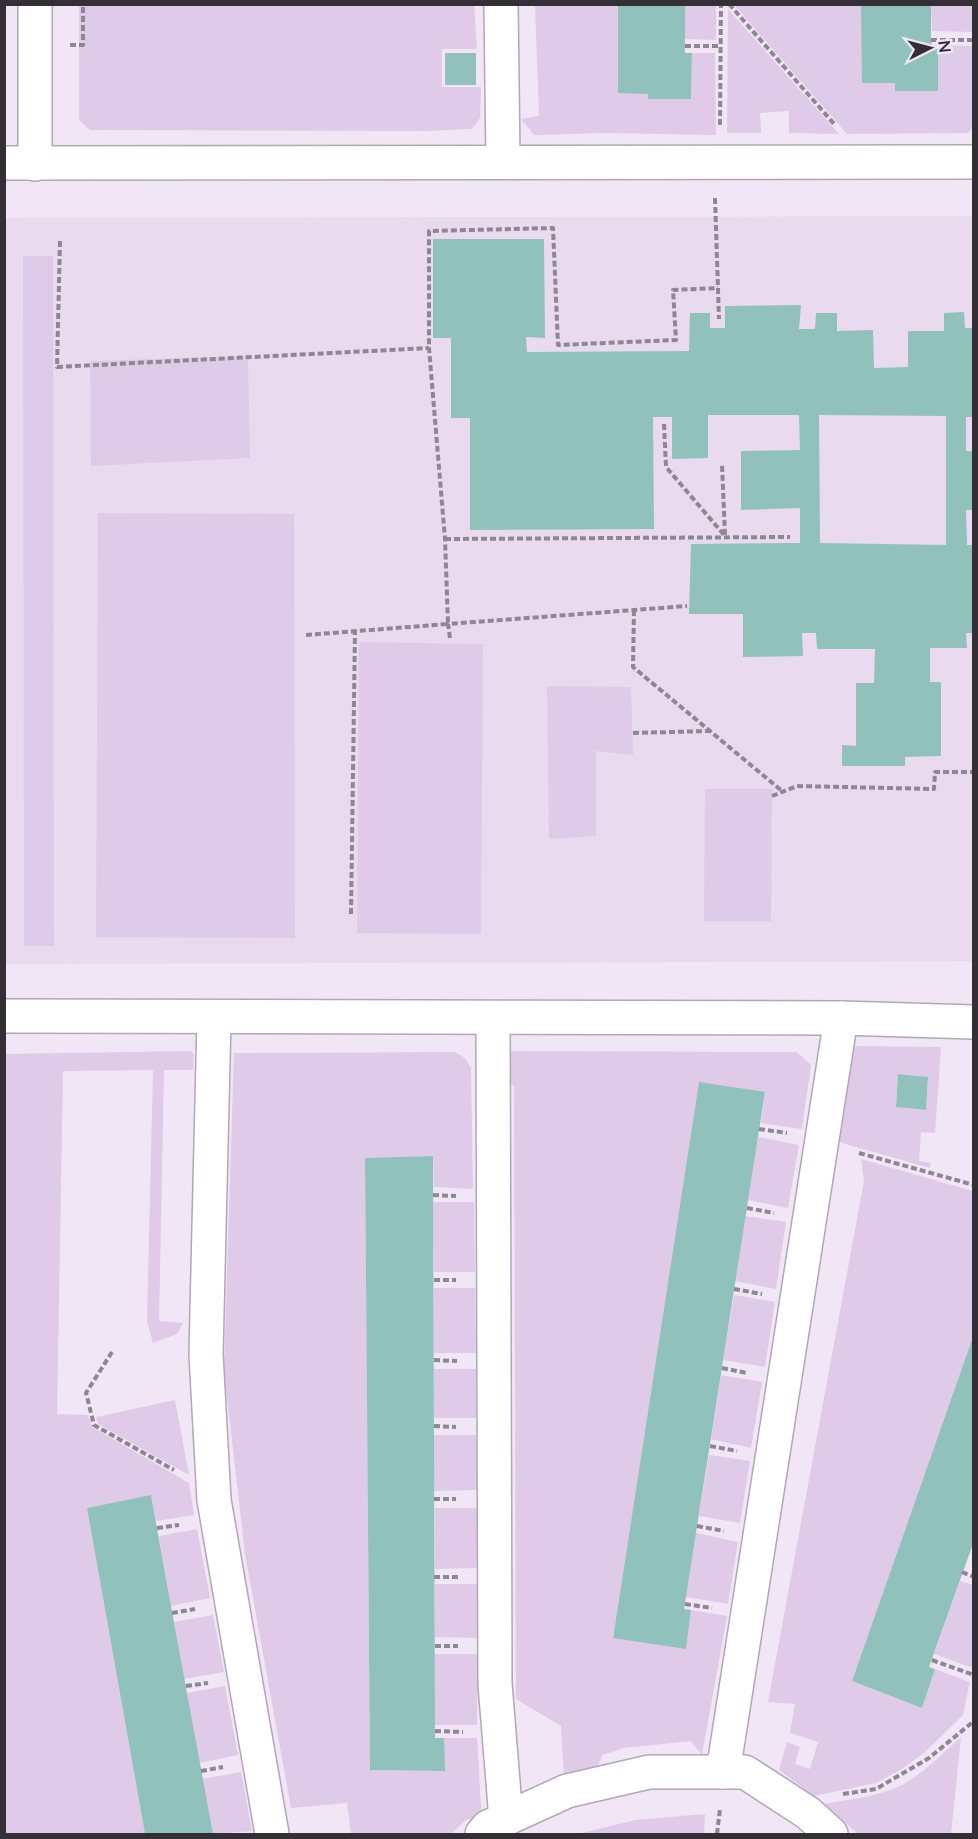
<svg xmlns="http://www.w3.org/2000/svg" width="978" height="1839" font-family="Lato,sans-serif">
	<style>
		.built { fill: #e9daef }
		.green { fill: #dfcbe8; fill-rule: evenodd }
		.building { fill: #91c1bb; fill-rule: evenodd }
		.lines { fill: none; stroke-linecap: round; stroke-linejoin: round }
		.minor-casing { stroke: #b1a7b5; stroke-width: 36 }
		.path { stroke: #8e8792; stroke-width: 4; stroke-dasharray: 6 3; stroke-linecap: butt }
		.minor { stroke: #fff; stroke-width: 33 }
	</style>
	<rect width="100%" height="100%" fill="#f0e6f5"/>
	<path class="built" d="M973,216V961L5,964L4,218Z"/>
	<g class="green">
		<path d="M79,5H474L477,49H442V87H481L480,118L472,129L426,131L90,130L79,120Z"/>
		<path d="M535,5H618L649,99H691L692,53H715L716,135L607,133L534,135L521,119L539,116Z"/>
		<path d="M685,5H716V40L685,39Z"/>
		<path d="M734,5H861L895,83V91H938V45L973,46V127L968,133L847,134Z"/>
		<path d="M931,5H972L973,32L932,31Z"/>
		<path d="M728,9L839,134L789,133V111L760,113L761,133H727Z"/>
		<path d="M23,256H53L54,946H24Z"/>
		<path d="M248,356L250,458L91,466L90,361Z"/>
		<path d="M98,513L294,514L295,938L96,937Z"/>
		<path d="M359,642L483,644L481,934L357,933Z"/>
		<path d="M547,686L631,687L633,755L596,751V836L549,839Z"/>
		<path d="M705,789H772L771,921H704Z"/>
		<path d="M856,1046L941,1047L935,1133L921,1132L919,1161L931,1163L930,1168L835,1141L851,1053ZM898,1074L928,1077L926,1110L896,1107Z"/>
		<path d="M191,1051L194,1054L193,1070H164L159,1321L183,1323L177,1334L153,1343L147,1321L153,1070L63,1071L57,1414L88,1415L92,1427L189,1483L194,1515L156,1521L151,1496L87,1508L145,1834H5L4,1054Z"/>
		<path d="M511,1051L797,1052L811,1065L802,1129L761,1123L765,1093L699,1083L613,1637L686,1648L691,1610L727,1616L702,1755L691,1741L624,1748L602,1755L596,1772L564,1778L561,1726L516,1699L514,1085H503V1065Z"/>
		<path d="M455,1052L465,1058L471,1068L473,1189L434,1187L433,1156L365,1159L370,1770L444,1771V1738H477L482,1824L467,1819L451,1834H351L347,1803L291,1808L245,1554L224,1371L234,1053Z"/>
		<path d="M758,1137L799,1145L788,1208L748,1200Z"/>
		<path d="M861,1159L973,1191L974,1336L852,1681L922,1708L935,1669L970,1682L963,1715L925,1752L902,1769L876,1783L814,1796L779,1770L787,1742L800,1747L795,1764L810,1769L818,1742L790,1733L795,1704L768,1702L864,1181Z"/>
		<path d="M433,1202H474L475,1272H434Z"/>
		<path d="M745,1216L786,1222L776,1289L735,1281Z"/>
		<path d="M434,1288H475L476,1353H434Z"/>
		<path d="M734,1295L775,1302L765,1367L723,1360Z"/>
		<rect x="434" y="1369" width="42" height="49"/>
		<path d="M721,1375L762,1382L751,1448L711,1439Z"/>
		<path d="M175,1400L189,1475L98,1424L96,1417Z"/>
		<path d="M434,1435H476L477,1490L434,1491Z"/>
		<path d="M709,1455L750,1461L740,1523L699,1516Z"/>
		<path d="M435,1508H478L479,1568L435,1569Z"/>
		<path d="M197,1529L210,1598L171,1606L159,1536Z"/>
		<path d="M696,1533L738,1542L728,1604L686,1597Z"/>
		<path d="M960,1581L973,1585V1668L934,1654Z"/>
		<path d="M435,1584H478L479,1638L435,1637Z"/>
		<path d="M213,1615L224,1672L184,1679L174,1622Z"/>
		<path d="M434,1654H478L477,1725H435Z"/>
		<path d="M225,1686L238,1755L199,1763L187,1693Z"/>
		<path d="M961,1737L951,1834H858L824,1804C850,1799 878,1797 902,1785C924,1773 943,1753 961,1737Z"/>
		<path d="M241,1772L252,1831L213,1834L202,1779Z"/>
		<path d="M705,1814L704,1834H578L635,1820Z"/>
	</g>
	<g class="building">
		<path d="M618,4H685V53H692L691,99H648V94L618,93Z"/>
		<path d="M861,4H931V40L932,45H938V91H895V83H862Z"/>
		<rect x="445" y="53" width="31" height="32"/>
		<path d="M433,239H544L545,338L526,337L527,352L689,351L690,313H710V328H725V306L801,305L799,329H815L816,313H837V331L873,330L874,368L908,367V331H944V313L964,312L965,328H974V417H966V451H974V510H966L967,545H974V633H966L967,648H930V682H941V756L905,757V766H842V745L856,746V683H874L875,649H817L816,633H802L803,656L743,657V614H689L691,544L800,543V508L741,510V451L800,450L799,415H708V458L672,459V417H653L654,529L470,530V418H451V338H433ZM819,415L946,416V545L820,543Z"/>
		<path d="M898,1074L928,1077L926,1110L896,1107Z"/>
		<path d="M699,1082L765,1092L686,1597L684,1609L691,1610L686,1649L613,1638Z"/>
		<path d="M433,1156L435,1738H444L445,1771L370,1770L365,1158Z"/>
		<path d="M973,1337L974,1541L929,1667L935,1669L922,1708L852,1681Z"/>
		<path d="M151,1495L171,1606L213,1834H145L87,1508Z"/>
	</g>
	<g class="lines">
		<g class="minor-casing">
			<g id="minor">
				<path d="M35,4V164"/>
				<path d="M501,4L503,162"/>
				<path d="M4,163L974,162"/>
				<path d="M4,1016L841,1018L974,1022"/>
				<path d="M214,1019L206,1354L214,1500L272,1834"/>
				<path d="M493,1019L495,1684L506,1819"/>
				<path d="M723,1772L841,1018"/>
				<path d="M482,1834L488,1827L567,1791L649,1772H745L808,1813L831,1834"/>
			</g>
		</g>
		<g class="path">
			<path d="M729,4L835,125"/>
			<path d="M931,40H974"/>
			<path d="M70,45H83V4"/>
			<path d="M685,46H720"/>
			<path d="M720,125L721,4"/>
			<path d="M715,198L719,319"/>
			<path d="M60,241L57,367L429,348"/>
			<path d="M664,424L666,467L725,536L722,464"/>
			<path d="M445,539L790,537"/>
			<path d="M634,610L633,667L782,791"/>
			<path d="M306,635L448,624L445,539L429,348V231L553,228L558,345L676,340L673,290L718,288"/>
			<path d="M450,638L448,624L687,606"/>
			<path d="M633,733L709,731"/>
			<path d="M772,796L797,786L934,789L935,772H974"/>
			<path d="M351,914L355,631"/>
			<path d="M759,1129L787,1133"/>
			<path d="M859,1153L974,1185"/>
			<path d="M433,1195L456,1196"/>
			<path d="M747,1208L774,1213"/>
			<path d="M434,1280H456"/>
			<path d="M734,1289L762,1294"/>
			<path d="M112,1352L86,1393L94,1425L174,1470"/>
			<path d="M434,1360L457,1361"/>
			<path d="M722,1368L747,1373"/>
			<path d="M434,1426L456,1427"/>
			<path d="M710,1446L737,1451"/>
			<path d="M434,1499H456"/>
			<path d="M697,1526L724,1531"/>
			<path d="M157,1528L179,1525"/>
			<path d="M962,1572L974,1577"/>
			<path d="M434,1577H458"/>
			<path d="M685,1604L712,1608"/>
			<path d="M172,1613L195,1609"/>
			<path d="M435,1646H458"/>
			<path d="M932,1660L974,1675"/>
			<path d="M186,1686L208,1683"/>
			<path d="M435,1731L463,1732"/>
			<path d="M201,1771L223,1767"/>
			<path d="M843,1794L876,1789L929,1758L974,1721"/>
			<path d="M717,1834L720,1809"/>
		</g>
		<use href="#minor" class="minor"/>
	</g>
	<rect width="978" height="1839" fill="none" stroke="#332f35" stroke-width="12"/>
	<g transform="translate(930 48) rotate(84)" stroke="#f0e6f5" stroke-width="4.5" paint-order="stroke">
	<path d="M0-4.5L10 22L0 15L-10 22Z" fill="#332f35"/>
	<text y="-9" font-size="16" font-weight="bold" text-anchor="middle" fill="#332f35">N</text>
	</g>
</svg>
